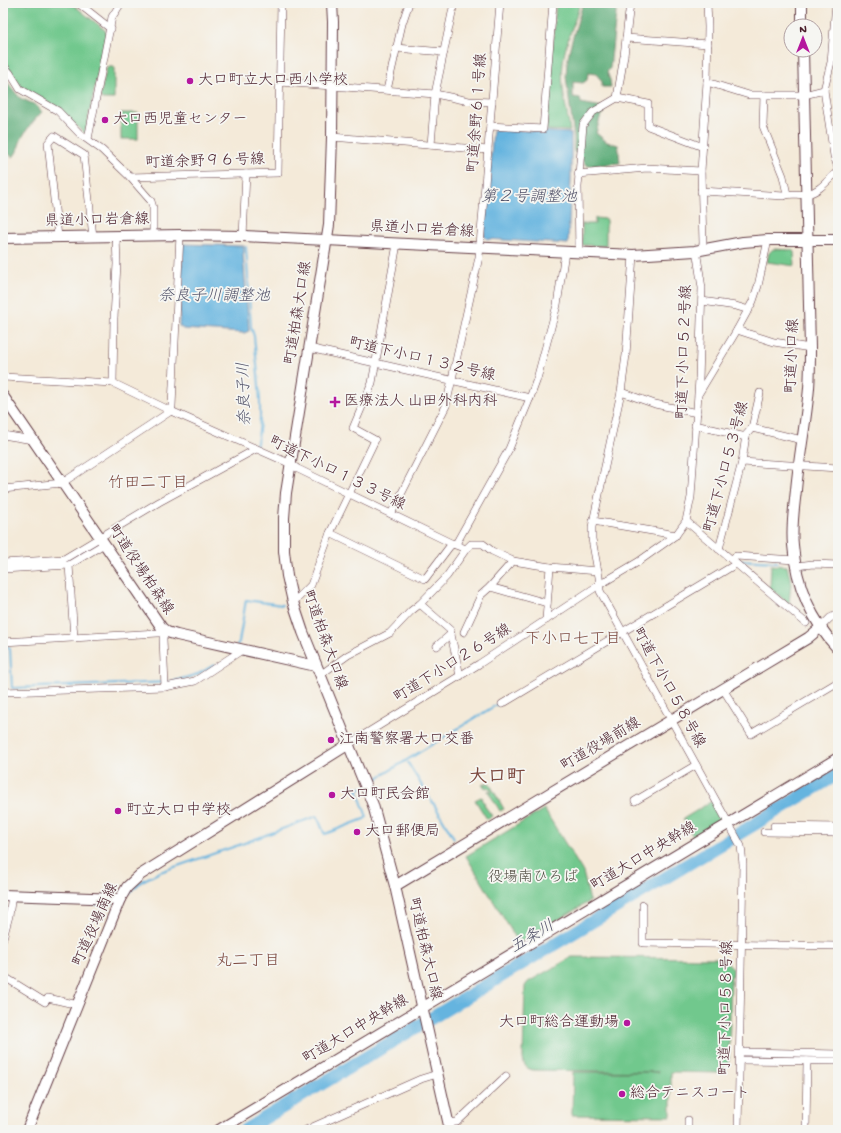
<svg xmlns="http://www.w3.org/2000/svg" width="841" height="1133" font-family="'Gochi Hand','Klee One',sans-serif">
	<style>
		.green { fill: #71c88d; stroke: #5e745c }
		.forest { fill: #5cac78; stroke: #536652 }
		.water { fill: #65b4df; stroke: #586a85 }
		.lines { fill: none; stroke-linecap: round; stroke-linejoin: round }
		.stream { stroke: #65b4df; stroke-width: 2 }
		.river { stroke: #65b4df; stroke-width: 13 }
		.street-casing { stroke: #643d45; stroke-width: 8 }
		.secondary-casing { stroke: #643d45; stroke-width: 12 }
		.street { stroke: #fff; stroke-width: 7 }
		.secondary { stroke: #fff; stroke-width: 10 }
		.poi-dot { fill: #b5179e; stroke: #f6f6f2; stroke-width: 1.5 }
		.labels { text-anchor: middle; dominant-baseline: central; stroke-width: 3.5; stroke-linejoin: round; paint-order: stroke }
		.poi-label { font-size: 15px; fill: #4a1f2b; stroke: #f6f6f2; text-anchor: start }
		.street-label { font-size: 15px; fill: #4a1f2b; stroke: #f6f6f2 }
		.park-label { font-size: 15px; fill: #565248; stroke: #f6f6f2 }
		.water-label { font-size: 16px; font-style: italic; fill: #53536a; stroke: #f6f6f2 }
		.neighbourhood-label { font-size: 16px; fill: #7c483f; stroke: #f6f6f2 }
		.district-label { font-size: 19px; font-weight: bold; fill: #7c483f; stroke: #f6f6f2 }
	</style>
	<rect width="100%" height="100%" fill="#f6f6f2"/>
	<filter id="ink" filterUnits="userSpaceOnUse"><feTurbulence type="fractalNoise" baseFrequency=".025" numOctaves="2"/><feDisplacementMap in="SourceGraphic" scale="8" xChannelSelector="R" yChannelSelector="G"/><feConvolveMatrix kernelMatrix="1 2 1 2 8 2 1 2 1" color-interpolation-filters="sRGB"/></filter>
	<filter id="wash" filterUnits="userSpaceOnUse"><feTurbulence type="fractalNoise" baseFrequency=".012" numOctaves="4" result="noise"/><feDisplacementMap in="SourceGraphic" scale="16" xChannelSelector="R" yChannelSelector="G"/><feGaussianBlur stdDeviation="0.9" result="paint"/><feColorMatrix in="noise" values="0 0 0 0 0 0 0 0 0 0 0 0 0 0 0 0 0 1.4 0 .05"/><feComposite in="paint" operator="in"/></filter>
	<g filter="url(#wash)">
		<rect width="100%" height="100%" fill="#f4ead9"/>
		<g class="green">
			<path d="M3,3H71L105,30L106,34L85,134L60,110L22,88L3,62Z"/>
			<path d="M556,3H580C575,23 565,43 563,63C560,86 567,109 570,131L546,130Z"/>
			<path d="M107,67H114V99H102L100,96Z"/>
			<rect x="121" y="113" width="17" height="26"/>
			<path d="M595,218L606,219V246L582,245V224H595Z"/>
			<path d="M773,249L792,250L794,252L795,266L767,262L769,253Z"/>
			<path d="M771,565L787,566L791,582L789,604L770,588Z"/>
			<path d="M486,783H489L504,809L500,811L488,791L489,790L491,792L492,791L488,787L486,788L482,785Z"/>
			<path d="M481,797L483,798L482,800L485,804L484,805L492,816L487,819L475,800Z"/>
			<path d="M712,801L722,818L721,821L694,838L683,819Z"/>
			<path d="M544,809L583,872L590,901L521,942L519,939L517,940L466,856Z"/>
			<path d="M572,957L723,958L733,968V976H731L729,1060L727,1066L721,1073L671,1072V1116L572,1115L573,1072H659L533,1070C526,1069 523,1064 523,1057L525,986L528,982Z"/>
		</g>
		<g class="forest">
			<path d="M583,3H616V14L610,68L607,72L610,80L611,87H602V81L596,74L588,73L587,80L583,83L573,82V97L580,98L581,103L602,107L605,112L600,118L596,133L607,142L618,145L620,163L587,166L580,159L574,151V137L566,77L567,63L570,47Z"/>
			<path d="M3,77L20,98L36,105L42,112C36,118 24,132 21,140C18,147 18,152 13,157L3,150Z"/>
		</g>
		<g class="water">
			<path d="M495,129L571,133V179L568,244L487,239L484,236L493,131Z"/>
			<path d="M183,244L244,246V253L243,254L249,331L244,333L183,329L179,326Z"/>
		</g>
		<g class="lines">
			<g class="stream">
				<path d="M246,247L251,327L254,336C257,371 265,413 256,447"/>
				<path d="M736,561L738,560L777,562"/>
				<path d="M65,562H68L99,542"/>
				<path d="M237,645L239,642L246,600L282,605"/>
				<path d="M3,648L9,647L10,649L12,688L171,682L198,674L214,665"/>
				<path d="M408,763L430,799"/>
				<path d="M368,784L501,702"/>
				<path d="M432,801L454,838"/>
				<path d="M129,893L142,881L160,872L239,845L317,816L324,833L325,834L364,819L367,817L357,790L362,787"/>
				<path d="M14,903L15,901L110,905L113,903"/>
			</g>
			<path class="river" d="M245,1130L838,774"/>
		</g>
	</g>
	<g filter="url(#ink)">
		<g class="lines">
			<g class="street-casing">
				<g id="street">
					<path d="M78,3L111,29"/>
					<path d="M707,3L708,27L707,82L701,171L703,244L697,256L702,288L699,379L691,497L686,521L806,623"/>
					<path d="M836,3L831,62L824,90L834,156L838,168"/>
					<path d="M626,38L708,44"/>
					<path d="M396,48L444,52"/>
					<path d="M3,65L10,73L20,89L58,111L81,135L102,150L130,177L151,201L153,208V235"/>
					<path d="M280,82L435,94L469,101L492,102"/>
					<path d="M707,82L749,95H804L824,90"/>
					<path d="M387,90L402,24L409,3"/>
					<path d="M764,95L763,126L783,176L787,194"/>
					<path d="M617,98L648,104V126L703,147"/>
					<path d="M490,126L543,129L553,3"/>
					<path d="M332,137L488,150"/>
					<path d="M88,139L112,17L121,3"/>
					<path d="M431,145L435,94L454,3"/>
					<path d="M578,174L647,168L701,171"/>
					<path d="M130,177L278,173L281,3"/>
					<path d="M701,191L784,196C791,192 799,196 807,194C819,192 829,179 838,171"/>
					<path d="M243,236L246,174"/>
					<path d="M58,237L48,143L54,136L84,155L93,237"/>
					<path d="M579,253L578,187L583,125L593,112L617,98L624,56L630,3"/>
					<path d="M633,255L626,355L621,392L592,527V539L599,577L600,591L741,846L743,864L738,1130"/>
					<path d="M702,301L736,306L749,310"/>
					<path d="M737,330L774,342L810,348"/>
					<path d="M309,348L530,398"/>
					<path d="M3,377L113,383L171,411L291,464L298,469L453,544L466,549L471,544H483L492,551L513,561L550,567L546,620"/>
					<path d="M113,383L114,318L117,264L116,236"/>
					<path d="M621,392L655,404L697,413"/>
					<path d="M699,393L737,330L753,301L758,286L768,240"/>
					<path d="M695,425L746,437"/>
					<path d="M752,428L802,440"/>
					<path d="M3,435L33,440"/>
					<path d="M742,462L838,468"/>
					<path d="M3,489L62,483L171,411L172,406L180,235"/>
					<path d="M391,514L446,406L479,257L500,3"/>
					<path d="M593,521L676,535"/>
					<path d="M330,533L425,579L450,546L457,542L509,449L530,398L537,379L557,305L565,252"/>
					<path d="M719,549L742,462L746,435L752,428L760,393"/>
					<path d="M731,559L736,556L795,560"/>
					<path d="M3,563L64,559L159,502L256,449"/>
					<path d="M69,565L74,638"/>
					<path d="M796,566L813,564L838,565"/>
					<path d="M550,567L598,571"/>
					<path d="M3,569L69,565L104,544"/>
					<path d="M490,587L513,561"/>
					<path d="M293,602L299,597L311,585L330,533L375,440L353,428L372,383L397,244"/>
					<path d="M420,604L447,576L466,549"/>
					<path d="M820,628L830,618L838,614"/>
					<path d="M464,632L481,595L490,587L547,603"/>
					<path d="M3,642L158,633L164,630L163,639L165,687"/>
					<path d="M437,646L451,634"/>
					<path d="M320,675L348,655L390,633L411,611L420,604L450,630L460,676"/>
					<path d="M723,689L751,734L838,682"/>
					<path d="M3,692L165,687L195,681L242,650"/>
					<path d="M502,704L736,564"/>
					<path d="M349,744L479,664L599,585L638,562L676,535L686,521"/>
					<path d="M635,801L696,765"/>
					<path d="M774,826L838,827"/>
					<path d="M764,832L838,833"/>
					<path d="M643,905V943L838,946"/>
					<path d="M3,938L9,916L12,895"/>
					<path d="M3,976L45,1002L48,998L78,1005"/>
					<path d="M740,1052L838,1054"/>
					<path d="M740,1060L838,1061"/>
					<path d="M448,1123L457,1122L506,1076"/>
					<path d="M306,1130L421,1079L437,1074"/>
					<path d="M688,1130V1120"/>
					<path d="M806,1130L807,1061"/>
				</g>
			</g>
			<g class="secondary-casing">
				<g id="secondary">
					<path d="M332,3L333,22L332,137L329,225L286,493L284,518V551L287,576L293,602L303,632L373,805L395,886L450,1130"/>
					<path d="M802,3V26"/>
					<path d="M803,50L810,348C810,361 810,374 809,388C806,422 799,456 796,490C794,509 791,527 793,545C796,586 811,620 838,649"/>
					<path d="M3,238L180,235L243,236L633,255L695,251L743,242L768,240H838"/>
					<path d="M3,396L162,628L167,632L177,635L316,666"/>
					<path d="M395,886L808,638L820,628"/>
					<path d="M3,895L120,899"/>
					<path d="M27,1130L120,899L127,887L140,875L349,744"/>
					<path d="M219,1130L838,758"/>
				</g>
			</g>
			<use href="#street" class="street"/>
			<use href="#secondary" class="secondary"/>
		</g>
	</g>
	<g class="poi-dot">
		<circle cx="190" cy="81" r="4"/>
		<circle cx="105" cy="120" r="4"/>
		<path d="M333 396h4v4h4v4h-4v4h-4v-4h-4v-4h4z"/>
		<circle cx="331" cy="740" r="4"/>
		<circle cx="332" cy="795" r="4"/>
		<circle cx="118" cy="811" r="4"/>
		<circle cx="357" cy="832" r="4"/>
		<circle cx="627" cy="1023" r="4"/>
		<circle cx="622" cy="1094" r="4"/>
	</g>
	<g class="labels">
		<g class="poi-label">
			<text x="198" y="81">大口町立大口西小学校</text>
			<text x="113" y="120">大口西児童センター</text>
			<text x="344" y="402">医療法人 山田外科内科</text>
			<text x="339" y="740">江南警察署大口交番</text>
			<text x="340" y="795">大口町民会館</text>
			<text x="126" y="811">町立大口中学校</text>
			<text x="365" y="832">大口郵便局</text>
			<text x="619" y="1023" text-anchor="end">大口町総合運動場</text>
			<text x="630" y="1094">総合テニスコート</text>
		</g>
		<g class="street-label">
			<text transform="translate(478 113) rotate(-86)">町道余野６１号線</text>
			<text transform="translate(205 162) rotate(-2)">町道余野９６号線</text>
			<text transform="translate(97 221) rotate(-1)">県道小口岩倉線</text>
			<text transform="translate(422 230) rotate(3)">県道小口岩倉線</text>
			<text transform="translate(299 313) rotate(-81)">町道柏森大口線</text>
			<text transform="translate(685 352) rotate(-88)">町道下小口５２号線</text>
			<text transform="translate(793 356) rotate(-88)">町道小口線</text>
			<text transform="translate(422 360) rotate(13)">町道下小口１３２号線</text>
			<text transform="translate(727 467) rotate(-75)">町道下小口５３号線</text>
			<text transform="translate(337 474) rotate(26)">町道下小口１３３号線</text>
			<text transform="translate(140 570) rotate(56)">町道役場柏森線</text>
			<text transform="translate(324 640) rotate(70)">町道柏森大口線</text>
			<text transform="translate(453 664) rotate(-32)">町道下小口２６号線</text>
			<text transform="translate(668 688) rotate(61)">町道下小口５８号線</text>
			<text transform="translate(601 745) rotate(-31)">町道役場前線</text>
			<text transform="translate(644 857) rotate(-31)">町道大口中央幹線</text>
			<text transform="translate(96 925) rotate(-66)">町道役場南線</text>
			<text transform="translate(424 949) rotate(77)">町道柏森大口線</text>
			<text transform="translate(727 1008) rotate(-89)">町道下小口５８号線</text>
			<text transform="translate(356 1030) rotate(-31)">町道大口中央幹線</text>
		</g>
		<g class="park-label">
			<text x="533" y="878">役場南ひろば</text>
		</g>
		<g class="water-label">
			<text x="529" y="198">第２号調整池</text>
			<text x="214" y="297">奈良子川調整池</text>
			<text transform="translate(246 394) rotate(-92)">奈良子川</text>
			<text transform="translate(533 938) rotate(-31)">五条川</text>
		</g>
		<g class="neighbourhood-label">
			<text x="148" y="484">竹田二丁目</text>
			<text x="573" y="640">下小口七丁目</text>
			<text x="248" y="962">丸二丁目</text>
		</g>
		<g class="district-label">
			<text x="497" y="778">大口町</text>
		</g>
	</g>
	<rect width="841" height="1133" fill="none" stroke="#f6f6f2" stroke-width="16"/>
	<g transform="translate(803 38)"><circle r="19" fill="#f6f6f2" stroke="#b1a0a2"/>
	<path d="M0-3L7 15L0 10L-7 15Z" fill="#b5179e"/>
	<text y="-6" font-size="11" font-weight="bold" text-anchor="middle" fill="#4a1f2b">N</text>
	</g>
</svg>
